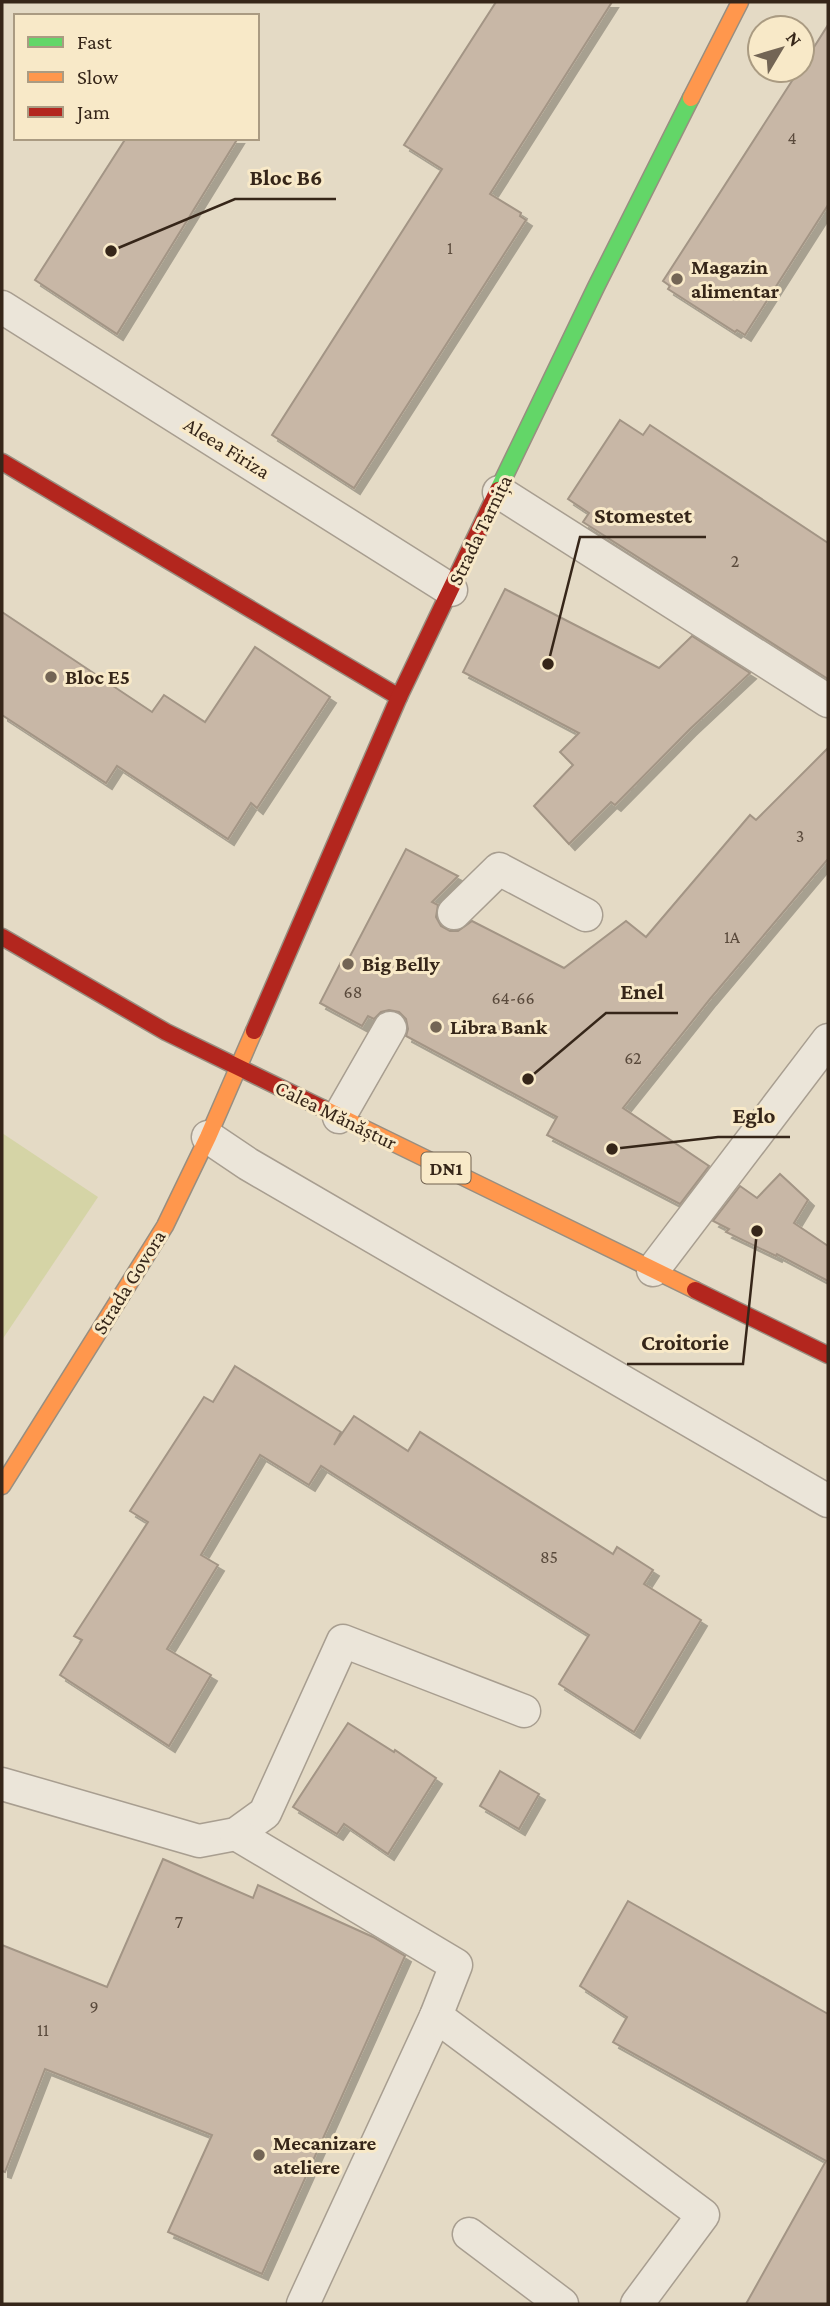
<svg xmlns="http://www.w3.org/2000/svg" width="830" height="2306" font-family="'Crimson Pro',serif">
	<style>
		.green { fill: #d5d4a6 }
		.building { fill: #c8b7a6; stroke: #a39585; stroke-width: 2; filter: url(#shadow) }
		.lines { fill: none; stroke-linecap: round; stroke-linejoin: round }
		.lane-casing { stroke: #a89e90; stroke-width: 35 }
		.fast-casing { stroke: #988e80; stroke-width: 19 }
		.slow-casing { stroke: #988e80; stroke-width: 19 }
		.jam-casing { stroke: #988e80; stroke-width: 19 }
		.lane { stroke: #ebe5d9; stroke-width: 32 }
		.fast { stroke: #63d668; stroke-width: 16 }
		.slow { stroke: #ff974d; stroke-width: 16 }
		.jam { stroke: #b3261e; stroke-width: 16 }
		.poi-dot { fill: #736555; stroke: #f8e9c8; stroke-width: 2.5 }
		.labels { text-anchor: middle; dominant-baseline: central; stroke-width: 6; stroke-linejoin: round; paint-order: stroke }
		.number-label { font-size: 18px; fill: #5a4a3c }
		.shield { fill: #f8e9c8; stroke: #70604e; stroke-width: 2 }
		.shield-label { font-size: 19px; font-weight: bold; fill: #362619 }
		.poi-label { font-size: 21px; font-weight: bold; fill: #362619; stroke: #f8e9c8; text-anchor: start }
		.street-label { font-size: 21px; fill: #362619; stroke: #f8e9c8 }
		.leader { fill: none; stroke: #362619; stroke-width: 2.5 }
		.callout-dot { fill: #362619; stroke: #f8e9c8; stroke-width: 2.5 }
		.callout-label { font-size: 23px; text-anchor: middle; font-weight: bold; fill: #362619; stroke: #f8e9c8; stroke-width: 6; stroke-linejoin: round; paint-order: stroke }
	</style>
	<defs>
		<filter id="shadow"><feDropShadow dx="6" dy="6" stdDeviation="0" flood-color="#0004"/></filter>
	</defs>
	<rect width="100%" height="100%" fill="#e4dac5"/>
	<path class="green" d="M2,1133L98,1197L2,1340Z"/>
	<g class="building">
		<path d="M496,2H612L490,194L521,213L520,216L526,220L354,488L272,435L442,169L404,145Z"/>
		<path d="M828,25V205L745,335L737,330L735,332L668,289L670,286L663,281L799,70H802V66Z"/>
		<path d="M126,138H238L117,334L35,280Z"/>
		<path d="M620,420L643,435L650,425L828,543V679L583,522L589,513L568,499Z"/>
		<path d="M505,589L659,668L692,636L750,673L690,729L615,805L611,802L569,844L534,806L573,765L560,752L579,733L463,672Z"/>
		<path d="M2,612L152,712L164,695L205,722L255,647L330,697L257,808L251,803L228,839L117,766L106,783L2,715Z"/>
		<path d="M828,748V859L710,999L623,1108L709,1166L680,1204L547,1135L557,1117L406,1036L408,1029L406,1019L399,1012L389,1010L381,1012L374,1019L368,1016L362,1026L320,1003L341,962L346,964L406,849L458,876L432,902L438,905L436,917L441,926L450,931H458L472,921L564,968L626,921L646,937L750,815L756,820Z"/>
		<path d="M780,1174L808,1200L794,1223L828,1246V1281L777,1254L776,1256L726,1232L729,1229L713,1221L740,1186L757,1198Z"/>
		<path d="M235,1366L341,1432L334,1445L354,1416L408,1451L420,1432L613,1554L617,1547L653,1570L644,1584L701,1620L634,1732L559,1684L589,1635L321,1466L309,1485L260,1455L201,1555L218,1565L167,1649L211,1675L169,1746L60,1675L82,1640L74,1636L148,1522L130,1511L204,1397L213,1402Z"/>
		<path d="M348,1723L394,1752L395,1750L436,1778L388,1854L344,1824L337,1834L293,1807Z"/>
		<path d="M500,1771L539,1794L519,1829L480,1806Z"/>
		<path d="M163,1859L253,1898L258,1885L373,1937L405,1956L262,2274L168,2232L212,2135L45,2069L5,2172L2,2171V1945L107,1987Z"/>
		<path d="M628,1901L828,2014V2304H746L826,2161L613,2042L627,2017L580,1986Z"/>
	</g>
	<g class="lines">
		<g class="lane-casing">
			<g id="lane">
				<path d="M2,307L451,590"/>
				<path d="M499,492L828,701"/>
				<path d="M454,913L499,869L586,915"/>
				<path d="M339,1117L390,1028"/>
				<path d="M208,1137L248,1164L828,1501"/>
				<path d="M653,1270L828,1040"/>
				<path d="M2,1784L199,1841L236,1834L265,1813L343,1641L524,1711"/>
				<path d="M236,1834L456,1965L436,2016L303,2304"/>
				<path d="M436,2016L703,2215L637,2304"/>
				<path d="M469,2234L562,2304"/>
			</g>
		</g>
		<g class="fast-casing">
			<path id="fast" d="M498,490L596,287L691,98"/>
		</g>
		<g class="slow-casing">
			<g id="slow">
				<path d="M691,98L740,2"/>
				<path d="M322,1108L695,1290"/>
				<path d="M2,1486L165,1226L208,1137L254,1031"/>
			</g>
		</g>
		<g class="jam-casing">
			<g id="jam">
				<path d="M2,462L399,697"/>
				<path d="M2,937L166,1032L322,1108"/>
				<path d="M254,1031L399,697L498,490"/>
				<path d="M695,1290L828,1355"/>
			</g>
		</g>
		<use href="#lane" class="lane"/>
		<use href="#fast" class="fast"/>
		<use href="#slow" class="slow"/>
		<use href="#jam" class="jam"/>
	</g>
	<g class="poi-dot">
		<circle cx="677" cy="279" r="7"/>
		<circle cx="51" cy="677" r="7"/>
		<circle cx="348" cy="964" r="7"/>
		<circle cx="436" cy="1027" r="7"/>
		<circle cx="259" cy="2155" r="7"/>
	</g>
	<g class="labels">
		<g class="number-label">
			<text x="792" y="138">4</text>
			<text x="450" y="248">1</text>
			<text x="735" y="561">2</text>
			<text x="800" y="836">3</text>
			<text x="732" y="937">1A</text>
			<text x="353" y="992">68</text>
			<text x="513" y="998">64-66</text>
			<text x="633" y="1058">62</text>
			<text x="549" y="1557">85</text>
			<text x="179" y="1922">7</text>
			<text x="94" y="2007">9</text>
			<text x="43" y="2030">11</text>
		</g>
		<rect class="shield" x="421.5" y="1152.5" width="49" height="31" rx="5"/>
		<g class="shield-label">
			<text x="446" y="1168">DN1</text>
		</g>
		<g class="poi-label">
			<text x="691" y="267">Magazin<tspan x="691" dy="24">alimentar</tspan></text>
			<text x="65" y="677">Bloc E5</text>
			<text x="362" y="964">Big Belly</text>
			<text x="450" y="1027">Libra Bank</text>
			<text x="273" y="2143">Mecanizare<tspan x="273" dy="24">ateliere</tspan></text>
		</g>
		<g class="street-label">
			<text transform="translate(227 448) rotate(32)">Aleea Firiza</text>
			<text transform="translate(480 530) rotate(-64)">Strada Tarnița</text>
			<text transform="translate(336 1115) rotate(26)">Calea Mănăștur</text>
			<text transform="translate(129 1282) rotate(-58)">Strada Govora</text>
		</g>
	</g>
	<path class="leader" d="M111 251L235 199H336M548 664L580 537H706M528 1079L606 1013H678M612 1149L718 1137H790M757 1231L743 1364H627"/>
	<g class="callout-dot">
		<circle cx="111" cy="251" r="7"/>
		<circle cx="548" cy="664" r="7"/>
		<circle cx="528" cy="1079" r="7"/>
		<circle cx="612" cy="1149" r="7"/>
		<circle cx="757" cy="1231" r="7"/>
	</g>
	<g class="callout-label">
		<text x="286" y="185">Bloc B6</text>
		<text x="643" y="523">Stomestet</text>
		<text x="642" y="999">Enel</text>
		<text x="754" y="1123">Eglo</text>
		<text x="685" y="1350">Croitorie</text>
	</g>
	<rect width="830" height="2306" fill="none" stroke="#362619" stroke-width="7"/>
	<rect x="14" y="14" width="245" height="126" fill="#f8e9c8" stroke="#aa9b82" stroke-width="2"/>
	<rect x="28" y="37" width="35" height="10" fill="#63d668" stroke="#aa9b82" stroke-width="2"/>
	<text x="77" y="49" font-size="21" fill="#362619">Fast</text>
	<rect x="28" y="72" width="35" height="10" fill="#ff974d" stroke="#aa9b82" stroke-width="2"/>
	<text x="77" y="84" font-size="21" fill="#362619">Slow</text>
	<rect x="28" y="107" width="35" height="10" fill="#b3261e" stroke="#aa9b82" stroke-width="2"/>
	<text x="77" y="119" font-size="21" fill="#362619">Jam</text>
	<g transform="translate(781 49) rotate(52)"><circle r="33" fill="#f8e9c8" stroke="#aa9b82" stroke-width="2"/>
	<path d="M0-5L12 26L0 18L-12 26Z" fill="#736555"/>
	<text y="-10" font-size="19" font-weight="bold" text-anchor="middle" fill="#362619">N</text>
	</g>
</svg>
